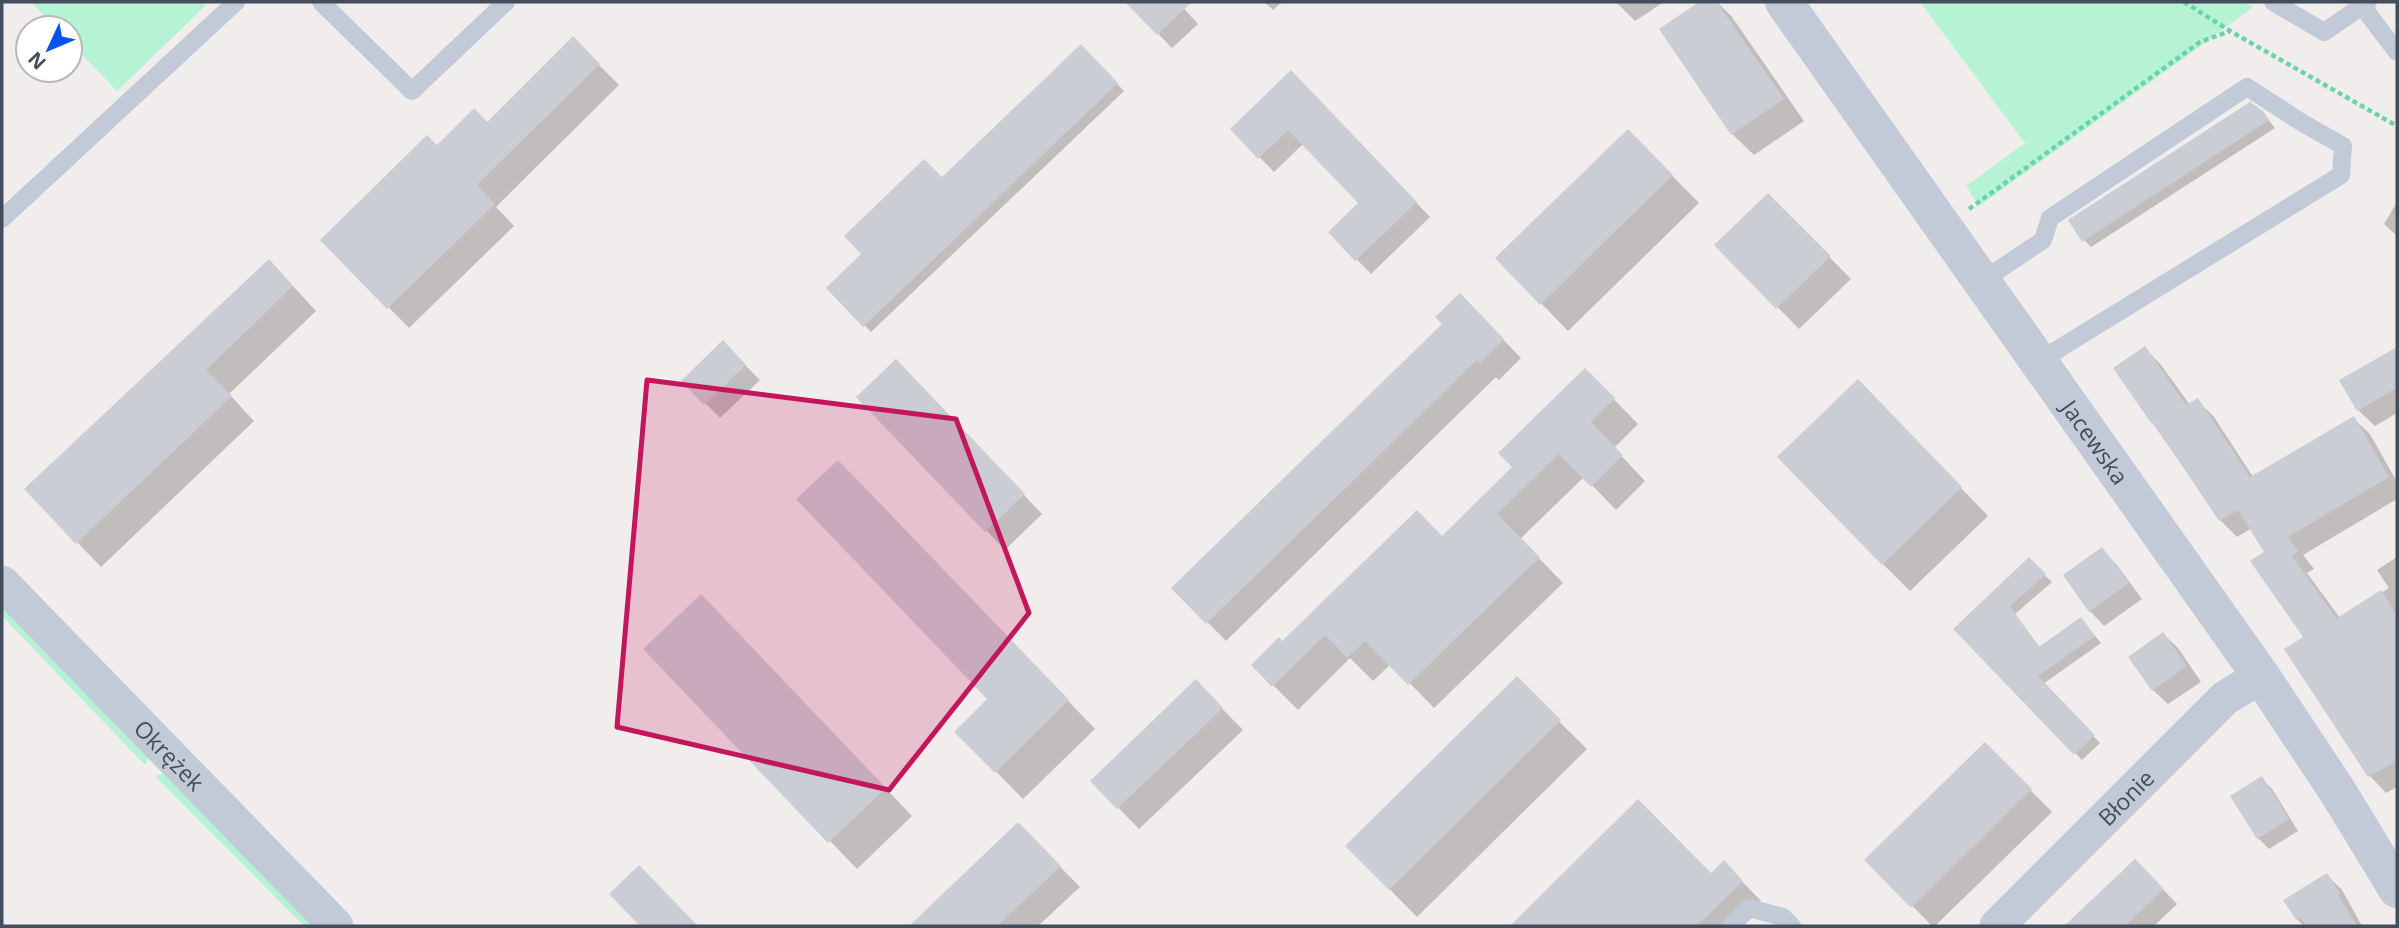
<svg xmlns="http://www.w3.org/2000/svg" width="2399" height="928" font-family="'Open Sans',sans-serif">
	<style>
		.green { fill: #b6f2d4 }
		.shadow { fill: #0003 }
		.building { fill: #cbcdd5 }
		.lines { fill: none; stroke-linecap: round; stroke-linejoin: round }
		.path { stroke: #6bd3ac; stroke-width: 4.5; stroke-dasharray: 5 3.5; stroke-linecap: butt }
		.service { stroke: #c1cad6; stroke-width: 18 }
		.minor { stroke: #c1cad6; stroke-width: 35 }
		.tertiary { stroke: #c1cad6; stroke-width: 38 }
		.marked { fill: #c2185b; fill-opacity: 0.2; stroke: #c2185b; stroke-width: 5; stroke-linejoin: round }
		.labels { text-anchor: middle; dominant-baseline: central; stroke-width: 6; stroke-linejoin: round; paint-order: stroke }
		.street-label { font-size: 23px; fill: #434d5c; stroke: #fff }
	</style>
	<rect width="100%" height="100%" fill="#f0edec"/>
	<g class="green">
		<path d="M31,2H201L205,6L117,91L70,42V28H56Z"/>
		<path d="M1920,2H2243L2253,7L2202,45L1979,206L1966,186L2025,143Z"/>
		<path d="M2,602L150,754L145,765L2,616Z"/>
		<path d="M167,772L318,926H304L155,776Z"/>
	</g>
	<g class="shadow">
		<path d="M1146,2H1178L1198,24L1172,48L1136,11Z"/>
		<path d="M1264,2H1282L1273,10Z"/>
		<path d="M1616,2H1664L1635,21Z"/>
		<path d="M1702,2H1717L1732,17L1804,121L1754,155L1732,134L1661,30Z"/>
		<path d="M573,39L619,85L496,207L514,226L409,328L322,240L437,147L487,124Z"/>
		<path d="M1081,46L1124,91L871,332L828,288Z"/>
		<path d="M1306,87L1430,217L1371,274L1330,232L1360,203L1303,144L1274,172L1232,129Z"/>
		<path d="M2262,112L2275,128L2091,247L2084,240Z"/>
		<path d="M1628,131L1699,203L1568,331L1541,303Z"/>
		<path d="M1768,195L1851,279L1799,329L1717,245Z"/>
		<path d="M2397,202V236L2384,224Z"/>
		<path d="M292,285L316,311L229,394L254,421L101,567L27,490Z"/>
		<path d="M1460,295L1521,358L1499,380L1496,377L1226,641L1174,588L1445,324Z"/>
		<path d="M723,343L760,380L720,418L683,381Z"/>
		<path d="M2145,348L2161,365L2190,405L2198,401L2214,417L2253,477L2353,418L2370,434L2397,482V499L2303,555L2314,569L2307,573L2340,618L2389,588L2377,570L2397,557V787L2386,793L2370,776L2286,650L2305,638L2267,553L2252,528L2237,537L2220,520L2152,422Z"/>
		<path d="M2397,349V413L2375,426L2358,410L2342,381Z"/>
		<path d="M1585,370L1638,424L1614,448L1645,481L1616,510L1584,477L1520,539L1563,583L1434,708L1391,664L1373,681L1350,658L1298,710L1253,665L1282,643L1442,538L1515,467Z"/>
		<path d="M915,381L1042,514L1005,550L859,397Z"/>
		<path d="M1885,409L1988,516L1910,591L1883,564Z"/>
		<path d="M866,489L1095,729L1023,799L957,732L990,699Z"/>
		<path d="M2101,549L2116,564L2142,599L2104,626L2090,611L2065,575Z"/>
		<path d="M2029,560L2052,582L2015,614L2040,648L2081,619L2101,643L2043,684L2100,743L2082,760L1955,629Z"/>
		<path d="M729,624L912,816L857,869L646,649Z"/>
		<path d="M2163,634L2178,648L2201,682L2168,704L2153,690Z"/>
		<path d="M1516,679L1587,749L1417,917L1347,846Z"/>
		<path d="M1196,682L1243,730L1139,829L1092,781Z"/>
		<path d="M1985,744L2052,812L1935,926H1932L1867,860Z"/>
		<path d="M2261,778L2272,789L2298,831L2269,849L2258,838Z"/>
		<path d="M1638,802L1711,875L1724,863L1761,901L1735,926H1512Z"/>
		<path d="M1018,824L1080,887L1038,926H911Z"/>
		<path d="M2327,875L2342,890L2362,926H2304L2297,919Z"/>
		<path d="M2150,876L2177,904L2154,926H2079L2073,920Z"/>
	</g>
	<g class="building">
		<path d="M1125,2H1192L1157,35Z"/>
		<path d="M1699,2H1717L1784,99L1731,135L1659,29Z"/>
		<path d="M573,36L600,64L477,185L495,204L387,309L320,240L427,135L437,145L474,108L487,122Z"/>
		<path d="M1081,44L1118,83L863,327L826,288L861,254L844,236L924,159L942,177Z"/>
		<path d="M1291,70L1417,202L1355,261L1328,232L1358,203L1288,130L1258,159L1230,129Z"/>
		<path d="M2250,102L2263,111L2269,120L2082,242L2068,220Z"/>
		<path d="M1628,129L1673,175L1540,305L1495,258Z"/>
		<path d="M1768,193L1831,256L1776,309L1714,245Z"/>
		<path d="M269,259L293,286L206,370L232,396L76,544L24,489Z"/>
		<path d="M1460,293L1504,339L1480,363L1477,360L1206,624L1171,588L1442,324L1435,317Z"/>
		<path d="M723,340L746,365L704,405L681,381Z"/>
		<path d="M2145,346L2186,405L2198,398L2250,477L2354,416L2389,477L2288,537L2298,551L2292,556L2335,616L2337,618L2381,590L2397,616V761L2368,777L2284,649L2303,637L2250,561L2264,552L2238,510L2219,521L2153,422L2151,423L2113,368Z"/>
		<path d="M2397,347V388L2357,411L2339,380Z"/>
		<path d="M896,359L1025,494L985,532L856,397Z"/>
		<path d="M1585,368L1615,398L1591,422L1623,455L1591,487L1559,454L1497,514L1540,557L1408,685L1365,641L1347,658L1325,635L1272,687L1251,665L1279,637L1282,641L1417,510L1442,536L1512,467L1498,453Z"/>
		<path d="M1858,379L1962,487L1882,565L1777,457Z"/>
		<path d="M838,460L1069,700L995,773L954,732L987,699L796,499Z"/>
		<path d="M2102,547L2129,583L2089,612L2063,575Z"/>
		<path d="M2029,557L2046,574L2010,606L2039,647L2081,617L2095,636L2038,676L2095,735L2074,755L1953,629Z"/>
		<path d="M701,594L886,788L828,843L643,649Z"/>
		<path d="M2163,632L2187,666L2152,691L2128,657Z"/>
		<path d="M1517,676L1561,720L1389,890L1345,846Z"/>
		<path d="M1196,679L1223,708L1117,809L1090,781Z"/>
		<path d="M1985,742L2032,789L1911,908L1864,860Z"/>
		<path d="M2262,776L2289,819L2257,839L2230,796Z"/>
		<path d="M1638,799L1711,873L1724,860L1743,881L1697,926H1510Z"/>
		<path d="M1018,822L1061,866L997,926H909Z"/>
		<path d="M2135,859L2164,889L2125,926H2064Z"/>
		<path d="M639,865L698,926H640L609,894Z"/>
		<path d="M2327,873L2340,893L2338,895L2357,926H2306L2300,918L2296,920L2283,900Z"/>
	</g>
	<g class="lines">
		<g class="path">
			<path d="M2184,2L2230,31L2397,126"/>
			<path d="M1969,209L2200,42L2230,31"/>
		</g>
		<g class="service">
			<path d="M321,2L412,91L506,2"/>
			<path d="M2273,2L2324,32L2368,2"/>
			<path d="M2362,6L2397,52"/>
			<path d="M2,219L236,2"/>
			<path d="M1982,281L2043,240L2050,218L2247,87L2301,122L2343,146L2341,175L2039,361"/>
			<path d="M1731,926L1749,908L1783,917L1792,926"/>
		</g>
		<g class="minor">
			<path id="s1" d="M2,583L336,926"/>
			<path id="s2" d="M1997,926L2225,698L2261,676"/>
		</g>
		<path class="tertiary" id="s3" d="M1784,2L2261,676L2338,792L2397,889"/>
	</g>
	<path class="marked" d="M647,380L956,419L1029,613L889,790L617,727Z"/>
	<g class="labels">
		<g class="street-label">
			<text stroke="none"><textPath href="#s3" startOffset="539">Jacewska</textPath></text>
			<text stroke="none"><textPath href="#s1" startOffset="240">Okrężek</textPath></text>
			<text stroke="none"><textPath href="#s2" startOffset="182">Błonie</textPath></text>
		</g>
	</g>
	<rect width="2399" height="928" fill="none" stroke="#434d5c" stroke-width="7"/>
	<g transform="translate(49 49) rotate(226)"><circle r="33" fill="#ffffff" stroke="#b4b8be" stroke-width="2"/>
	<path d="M0-5L12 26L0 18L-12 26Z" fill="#0851ee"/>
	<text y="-10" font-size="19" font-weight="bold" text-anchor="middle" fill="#434d5c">N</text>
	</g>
</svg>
